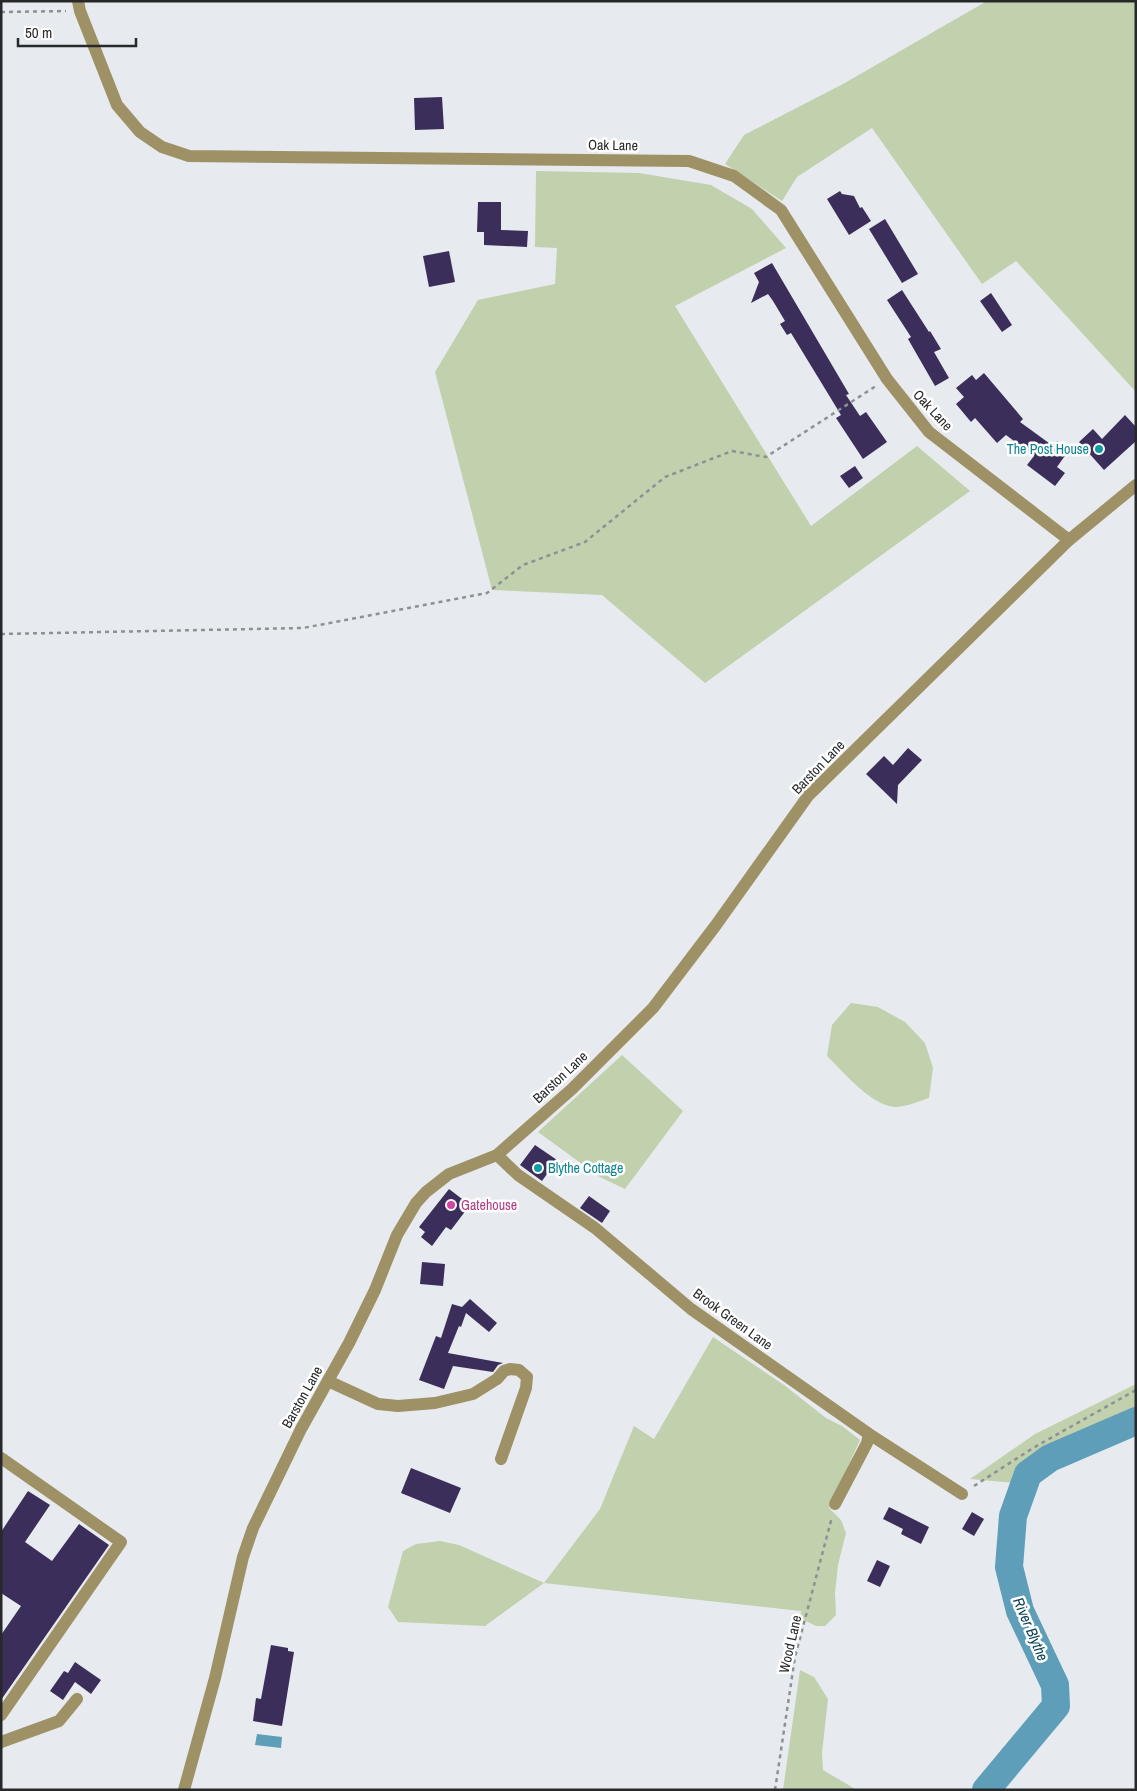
<svg xmlns="http://www.w3.org/2000/svg" width="1137" height="1791" font-family="'Archivo Narrow',sans-serif">
	<style>
		.green { fill: #c1d0ad }
		.water { fill: #5f9eb9 }
		.lines { fill: none; stroke-linecap: round; stroke-linejoin: round }
		.river { stroke: #5f9eb9; stroke-width: 28 }
		.building { fill: #3c2e5a }
		.path { stroke: #8e9194; stroke-width: 2.5; stroke-dasharray: 4 4; stroke-linecap: butt }
		.minor { stroke: #9e9166; stroke-width: 12 }
		.culture-dot { fill: #0f9aa8; stroke: #fff; stroke-width: 2 }
		.hotel-dot { fill: #d1479c; stroke: #fff; stroke-width: 2 }
		.labels { text-anchor: middle; dominant-baseline: central; stroke-width: 5; stroke-linejoin: round; paint-order: stroke }
		.street-label { font-size: 14px; fill: #27282a; stroke: #fff }
		.culture-label { font-size: 14px; fill: #0d838f; stroke: #fff; text-anchor: end }
		.hotel-label { font-size: 14px; fill: #b23c85; stroke: #fff; text-anchor: start }
		.water-label { font-size: 15px; font-style: italic; fill: #0b4356; stroke: #fff }
	</style>
	<rect width="100%" height="100%" fill="#e7ebef"/>
	<g class="green">
		<path d="M987,1H1136V392L1016,261L982,284L872,128L797,177L782,201L725,164L744,135L843,84Z"/>
		<path d="M536,171L639,173L711,185L752,209L786,248L675,306L811,526L917,446L970,491L705,683L602,595L492,590L435,372L478,300L555,284L557,248L535,247Z"/>
		<path d="M851,1003L878,1007L905,1022L925,1043L933,1068L929,1098C919,1101 906,1107 895,1107C870,1105 844,1072 827,1056L832,1025Z"/>
		<path d="M622,1055L683,1111L625,1189L600,1177L538,1132Z"/>
		<path d="M713,1337L784,1385L826,1418L842,1426L860,1440L829,1508L841,1520L846,1533L838,1565L835,1593L836,1615L825,1626H816L800,1618L801,1611L544,1583L485,1626L398,1622L388,1607L403,1551L416,1544L440,1541L459,1545L544,1583L600,1509L634,1426L654,1439Z"/>
		<path d="M1136,1384V1434L1038,1462L1027,1484L970,1479L1035,1434Z"/>
		<path d="M800,1670L814,1677L828,1699L822,1753L823,1770L857,1790H783Z"/>
	</g>
	<path class="water" d="M257,1734L282,1737L281,1748L255,1745Z"/>
	<g class="lines">
		<path class="river" d="M986,1790L1056,1706L1055,1685L1020,1611L1009,1567L1013,1516L1028,1474L1050,1458L1136,1421"/>
	</g>
	<g class="building">
		<path d="M442,97L444,129L415,130L414,98Z"/>
		<path d="M840,191L842,194L854,196L860,208L862,207L871,221L849,235L827,199Z"/>
		<path d="M478,202H501V230L528,231L527,247L484,245V232H477Z"/>
		<path d="M885,219L918,274L902,283L869,229Z"/>
		<path d="M449,251L455,282L429,287L423,256Z"/>
		<path d="M772,263L849,394L846,395L860,416L866,412L887,442L863,459L836,418L841,415L791,333L787,335L780,324L785,321L773,301L768,294L751,303L759,282L754,273Z"/>
		<path d="M902,290L929,332L930,331L941,349L934,352L949,378L935,386L908,339L911,337L887,300Z"/>
		<path d="M991,293L1012,325L1002,332L980,301Z"/>
		<path d="M984,373L1023,419L1020,422L1053,446L1057,441L1069,450L1057,467L1065,473L1055,486L1027,465L1034,456L1006,435L997,443L975,418L971,422L956,404L964,397L956,388L972,375L976,380Z"/>
		<path d="M1125,415L1136,427V441L1104,470L1079,442L1093,429L1102,439Z"/>
		<path d="M855,466L863,478L849,488L840,476Z"/>
		<path d="M908,748L922,760L898,785L897,804L866,774L884,756L893,765Z"/>
		<path d="M535,1145L557,1160L542,1181L520,1165Z"/>
		<path d="M449,1189L470,1205L451,1230L446,1227L432,1246L421,1237L425,1232L419,1227Z"/>
		<path d="M589,1196L610,1211L602,1223L580,1208Z"/>
		<path d="M422,1262L445,1264L443,1286L420,1284Z"/>
		<path d="M470,1299L497,1323L489,1332L466,1313L461,1327L459,1326L448,1353L503,1363L498,1365L493,1372L453,1366L444,1389L419,1380L436,1336L441,1338L452,1304L462,1307Z"/>
		<path d="M411,1468L461,1488L450,1513L401,1493Z"/>
		<path d="M28,1491L50,1505L25,1542L52,1561L79,1524L109,1545L1,1700V1635L21,1606L1,1593V1532Z"/>
		<path d="M889,1507L929,1527L921,1544L901,1534L903,1529L883,1519Z"/>
		<path d="M972,1512L984,1519L974,1536L962,1529Z"/>
		<path d="M877,1560L890,1566L880,1587L867,1581Z"/>
		<path d="M271,1645L288,1648V1651L294,1652L282,1726L253,1721L256,1698L261,1699Z"/>
		<path d="M75,1662L101,1680L91,1694L75,1682L63,1700L50,1691L64,1671L68,1673Z"/>
	</g>
	<g class="lines">
		<g class="path">
			<path d="M1,12L66,11"/>
			<path d="M1,634L303,628L487,593L523,565L585,542L665,477L732,451L766,457L876,386"/>
			<path d="M974,1486L1033,1448L1136,1390"/>
			<path d="M775,1790L795,1657L832,1517"/>
		</g>
		<g class="minor">
			<path d="M78,1L80,11L117,105L140,132L162,147L189,156L689,161L734,176L781,210L887,379L929,432L1069,540"/>
			<path d="M497,1155L518,1175L595,1228L691,1309L869,1434L962,1494"/>
			<path d="M328,1381L378,1404L398,1406L435,1403L473,1394L497,1379L504,1371L510,1369L519,1370L527,1377L526,1388L501,1459"/>
			<path d="M1,1458L121,1542L1,1715"/>
			<path d="M835,1504L867,1443L869,1434"/>
			<path d="M1,1742L59,1721L77,1699"/>
			<path d="M184,1790L215,1678L243,1557L253,1528L301,1429L349,1343L375,1290L397,1235L416,1203L426,1192L449,1174L497,1155L572,1089L653,1008L716,925L808,796L1069,540L1136,485"/>
		</g>
	</g>
	<g class="culture-dot">
		<circle cx="1099" cy="449" r="5"/>
		<circle cx="538" cy="1168" r="5"/>
	</g>
	<circle class="hotel-dot" cx="451" cy="1205" r="5"/>
	<g class="labels">
		<g class="street-label">
			<text transform="translate(613 145) rotate(1)">Oak Lane</text>
			<text transform="translate(933 410) rotate(47)">Oak Lane</text>
			<text transform="translate(818 767) rotate(-46)">Barston Lane</text>
			<text transform="translate(560 1077) rotate(-43)">Barston Lane</text>
			<text transform="translate(733 1319) rotate(36)">Brook Green Lane</text>
			<text transform="translate(302 1397) rotate(-61)">Barston Lane</text>
			<text transform="translate(790 1644) rotate(-77)">Wood Lane</text>
		</g>
		<g class="culture-label">
			<text x="1089" y="449">The Post House</text>
			<text x="548" y="1168" text-anchor="start">Blythe Cottage</text>
		</g>
		<g class="hotel-label">
			<text x="461" y="1205">Gatehouse</text>
		</g>
		<g class="water-label">
			<text transform="translate(1031 1629) rotate(67)">River Blythe</text>
		</g>
	</g>
	<rect width="1137" height="1791" fill="none" stroke="#27282a" stroke-width="5"/>
	<path d="M18 38v8h118v-8" fill="none" stroke="#27282a" stroke-width="2.5"/>
	<text x="25" y="38" font-size="15" fill="#27282a" stroke="#ffffff" stroke-width="4" paint-order="stroke">50 m</text>
</svg>
